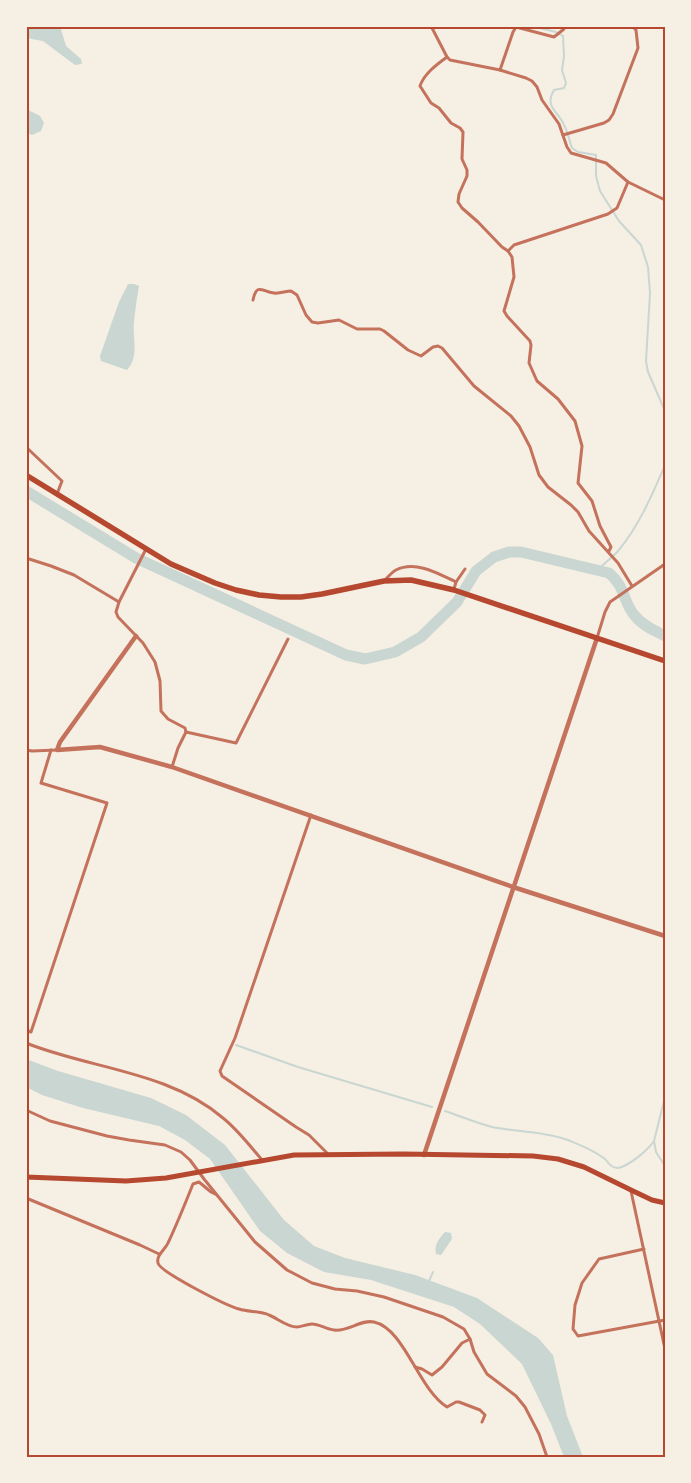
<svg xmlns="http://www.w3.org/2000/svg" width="691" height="1483" font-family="Montserrat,sans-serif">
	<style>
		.water { fill: #c9d6d2 }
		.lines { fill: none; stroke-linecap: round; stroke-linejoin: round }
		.stream { stroke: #c9d6d2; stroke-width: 2 }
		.river { stroke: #c9d6d2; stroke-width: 11 }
		.minor { stroke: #c5725c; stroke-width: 3 }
		.tertiary { stroke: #c5725c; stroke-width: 4.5 }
		.secondary { stroke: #b5482f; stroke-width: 5 }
		.trunk { stroke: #b5482f; stroke-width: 5.5 }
		.neatline { fill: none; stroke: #b5482f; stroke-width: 2 }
	</style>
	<rect width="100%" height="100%" fill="#f6efe4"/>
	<g class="water">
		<path d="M26,26H60L66,46L81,59L82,64L75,65L43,41L26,38Z"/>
		<path d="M26,109L40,116L44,123L41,131L32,135L26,132Z"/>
		<path d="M128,284H134L139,286C137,298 135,310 134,322C132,339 140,356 127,370L101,361L100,356L119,302Z"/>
		<path d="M26,1059L58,1071L151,1098L186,1115L225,1145L284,1220L314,1246L345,1258L415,1275L477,1298L538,1338L553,1355L567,1416L583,1457H564L551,1424L522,1364L480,1324L454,1307L371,1280L324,1272L287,1253L260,1231L210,1159L185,1140L159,1126L83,1108L42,1095L26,1087Z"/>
		<path d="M445,1232L451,1233L452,1239L441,1255L436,1254C434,1244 439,1239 445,1232Z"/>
	</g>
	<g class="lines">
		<g class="stream">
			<path d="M532,26L556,32L563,36L564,56L562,70L566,83L564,88L554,90C544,107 558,111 564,125C568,132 569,140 572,148L578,152L596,155V176L600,191L619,221L641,245L648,267L650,293L646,361L648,372L665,411"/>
			<path d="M598,570C604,563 612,558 618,551C639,526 652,495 665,465"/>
			<path d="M236,1045L298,1067L432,1107"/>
			<path d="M665,1097L654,1141L656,1152L665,1166"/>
			<path d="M445,1111C460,1116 476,1123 492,1127C517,1132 544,1131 568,1140C580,1145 596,1151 606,1160C609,1164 612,1168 618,1168C629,1166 648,1150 654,1141"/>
			<path d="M429,1281L433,1272"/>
		</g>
		<path class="river" d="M26,491L136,558L346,655L365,659L395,652L421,637L457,602L476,571L494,557L509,552H521L609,573C626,587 623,603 635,616C643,626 654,630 665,636"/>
		<g class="minor">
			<path d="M431,26L447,57L450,60L500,70L526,78L532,81L537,87L542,100L559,124L567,147L571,153L606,163L628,182L665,200"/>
			<path d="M447,57C436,65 424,74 420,86L431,103L439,108L451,123L460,128L463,132L462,159L467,170V176L459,194L458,202L462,208L478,222L502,247L508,251L512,257L514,277L504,311L507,316L530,341L531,345L529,363L537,381L558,399L575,421L582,446L578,483L592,501L600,526L611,547L609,551"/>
			<path d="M500,70L513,32L516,27L554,37L564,29L563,26"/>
			<path d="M563,135L604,123L609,120L613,114L638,48L636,30L632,26"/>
			<path d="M508,251L514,245L608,214L617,208L628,182"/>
			<path d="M253,300C257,282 262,292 274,293C279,294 286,291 291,291L297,295L306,315L312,322L318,323L339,320L357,329H380L384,331L408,350L421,356L433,347L438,346L442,348L474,386L511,416L519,426L530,447L539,475L548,487L571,505L578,512L589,531L618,563L632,586"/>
			<path d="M26,447L62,481L57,494"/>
			<path d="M146,549L119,602L116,612L118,617L143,643L155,662L160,681L161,711L168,719L185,728L186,732L236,743L288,639"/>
			<path d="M26,558L51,566L74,575L119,602"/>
			<path d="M385,580C388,577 392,572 396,570C416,560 439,574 456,582L454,589"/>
			<path d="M456,582L465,569"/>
			<path d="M597,638L605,612L610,602L665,564"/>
			<path d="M26,750L32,751L57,750"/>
			<path d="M172,767L178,748L186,732"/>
			<path d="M311,815L235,1038L220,1071L222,1076L296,1127L309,1135L328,1154"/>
			<path d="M26,1030L31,1032L107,803L41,783L51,750"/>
			<path d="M26,1043C91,1069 168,1071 223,1118C238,1130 250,1146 262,1160"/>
			<path d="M26,1110L50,1121L107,1136L129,1140L165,1145L181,1152L190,1160L204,1179L255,1242L287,1270L312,1283L335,1289L357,1291L384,1297L443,1317L464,1329L470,1339L474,1352L487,1374L516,1396L525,1407L539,1434L547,1457"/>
			<path d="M631,1191L665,1349"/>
			<path d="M215,1194L211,1192L199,1182L193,1184C185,1204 177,1224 168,1243C165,1250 156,1255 158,1263C160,1272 227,1306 239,1309C249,1312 260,1311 269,1315C277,1318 287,1327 297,1327C301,1327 307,1324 312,1324C319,1324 326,1329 334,1330C348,1332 361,1319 374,1322C405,1329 418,1389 447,1407L456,1402H459L480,1410L485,1415L482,1422"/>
			<path d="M26,1198L140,1245L159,1254"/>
			<path d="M644,1249L599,1259L582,1283L575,1305L573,1329L578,1336L665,1320"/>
			<path d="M415,1367L422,1369L432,1375L442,1367L462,1343L470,1339"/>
		</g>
		<g class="tertiary">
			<path d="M136,636L60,742L57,750L100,747L172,767L513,887L665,936"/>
			<path d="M424,1155L597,638"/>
		</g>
		<path class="secondary" d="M26,1177L126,1181L166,1178L294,1155L404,1154L533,1156L558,1159L584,1167L631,1190L652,1200L665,1203"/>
		<path class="trunk" d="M26,475L171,564L215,583L236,590L259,595L281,597H301L322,594L384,581L411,580L454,590L665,661"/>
	</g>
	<rect width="691" height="1483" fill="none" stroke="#f6efe4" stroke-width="55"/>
	<rect x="28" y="28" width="636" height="1428" class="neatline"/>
</svg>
